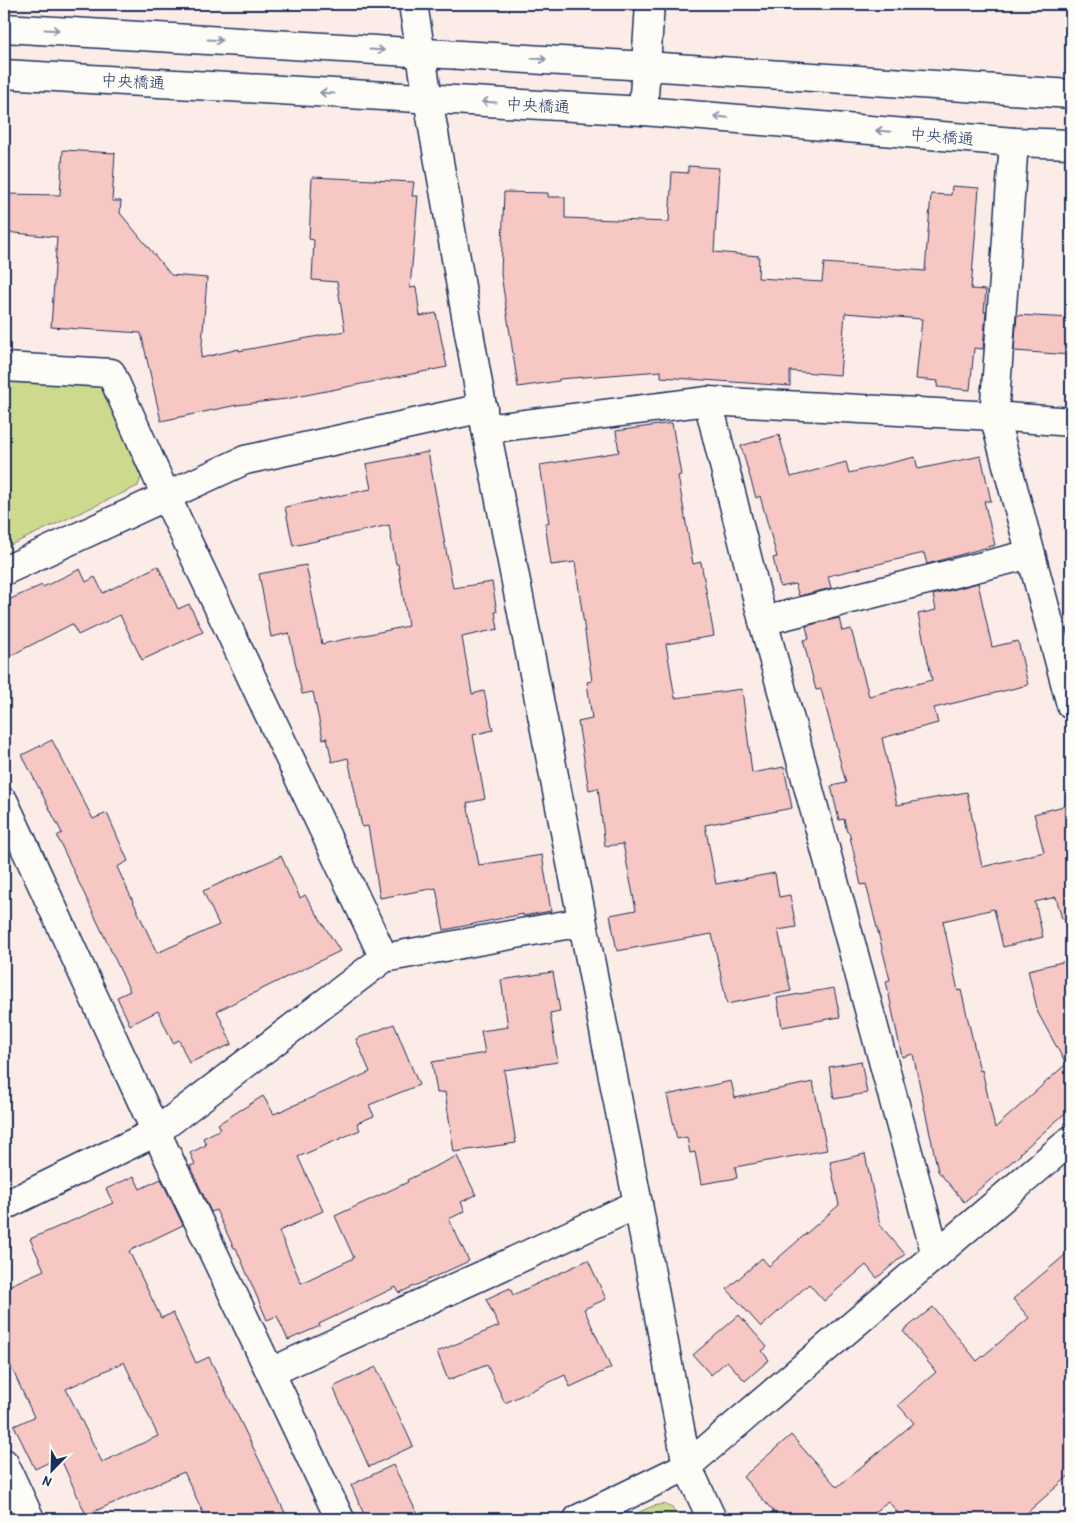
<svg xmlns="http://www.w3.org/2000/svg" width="1075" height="1523" font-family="'Patrick Hand','Klee One',sans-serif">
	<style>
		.green { fill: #cdda8e; stroke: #748476 }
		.building { fill: #f7c7c3; stroke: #1b2f5e; fill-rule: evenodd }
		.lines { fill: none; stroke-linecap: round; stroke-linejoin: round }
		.minor-casing { stroke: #1b2f5e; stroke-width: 31 }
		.tertiary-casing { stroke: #1b2f5e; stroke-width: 31 }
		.minor { stroke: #fdfcf7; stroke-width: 28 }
		.tertiary { stroke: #fdfcf7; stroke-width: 28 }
		.oneway { stroke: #8c96aa }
		.labels { text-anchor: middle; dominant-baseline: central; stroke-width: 5; stroke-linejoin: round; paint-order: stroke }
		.street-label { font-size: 16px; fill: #1b2f5e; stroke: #fdfcf7 }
	</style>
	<rect width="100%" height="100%" fill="#fbece7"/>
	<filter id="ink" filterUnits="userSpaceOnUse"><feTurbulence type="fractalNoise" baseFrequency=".02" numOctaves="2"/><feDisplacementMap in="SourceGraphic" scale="10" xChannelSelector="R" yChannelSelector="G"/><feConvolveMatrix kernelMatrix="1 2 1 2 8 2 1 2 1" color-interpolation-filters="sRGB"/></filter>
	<g filter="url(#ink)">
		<g class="green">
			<path d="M4,381L101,387L141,477L138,486L4,548Z"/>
			<path d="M664,1504L672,1508L681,1519H624L653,1506Z"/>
		</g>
		<g class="building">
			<path d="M63,150L115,153L112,201H121L120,213L171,275L207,278L201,358L239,349V351L345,331L337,282L312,280L314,240L309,239L312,177L414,182L412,196H418L410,288L416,287L420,316L436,313L447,367L286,399L237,405L161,421L141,333L51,327L57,237L4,232V194L60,195Z"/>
			<path d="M688,166L719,168L714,252L759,256L758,278L822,282L824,263L925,271L931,194L951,195L952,186L979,188L971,289L986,290L984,312H986L983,349L974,348L970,390L937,387L938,381L916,379L922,319L845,313L840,375L790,371V386L661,377V371L559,379V381L518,387L501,274L504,192L548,193V197H565V218L669,222L672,172L688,173Z"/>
			<path d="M1017,315L1071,318V355L1014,351Z"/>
			<path d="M672,423L681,475L678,476L693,564L701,562L714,636L666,644L675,698L742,689L752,773L784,767L792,808L705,825L716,884L775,873L779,897L790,895L796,927L778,930L791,991L727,1004L712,934L617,951L610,915L636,910L623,844L605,846L598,788L589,790L578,722L592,719L587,682L592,681L575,562L551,565L545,523H549L540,465L619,452L616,431Z"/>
			<path d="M779,435L791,477L846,462L849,473L915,457L918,469L981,456L991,501H984L995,545L927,564L924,553L828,576L831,588L799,596L795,584L780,587L773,558L777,557L760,496L756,498L741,446Z"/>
			<path d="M428,452L453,588L492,582L497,612H495L498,629L462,637L472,694L484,691L493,730L473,735L485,799L467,803L479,865L542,855L551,911L523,916V914L444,930L436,888L380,898L368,826L362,827L348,758L332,762L327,738L323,739L313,692L302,694L289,633L271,637L259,574L306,565L322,644L408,626L398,564H396L389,525L293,546L285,507L371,489L366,464Z"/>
			<path d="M158,566L178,609L189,604L203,632L142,660L120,615L78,635L72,624L4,659V602L42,585L43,587L80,569L86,582L95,577L103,593Z"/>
			<path d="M978,583L992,647L1018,641L1028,685L934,708L938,723L882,738L897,805L967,792L982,867L1044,852L1034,814L1071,804V918L1062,919L1056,897L1035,902L1043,937L1003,947L994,909L943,921L958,991L961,990L980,1071L982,1070L995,1128L1066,1064L1038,1013L1028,970L1071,960V1108L1020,1153L1021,1154L964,1202L938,1171L913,1054L902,1057L886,981L890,980L866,884L861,885L849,832H847L844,819L839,820L831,786L846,783L821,689L816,690L803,640L809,639L806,626L839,618L842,631L851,629L869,696L932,680L918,614L936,610L933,595Z"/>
			<path d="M52,740L93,819L107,813L128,861L117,867L157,953L219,925L203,891L281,856L300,898L305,895L340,951L217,1011L232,1044L189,1063L179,1040L173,1043L158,1011L130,1025L117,997L130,991L57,836L62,833L22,755Z"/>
			<path d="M553,972L560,1011L550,1013L558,1062L504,1070L516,1143L454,1152L445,1092L437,1093L432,1062L485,1053L481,1031L508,1027L501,980Z"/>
			<path d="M834,988L840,1017L782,1027L777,998Z"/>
			<path d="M394,1024L419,1085L369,1105L374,1116L357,1123L360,1130L298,1157L323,1211L279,1231L301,1283L354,1258L335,1216L408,1182L407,1180L457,1156L476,1195L461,1202L465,1211L449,1219L469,1261L399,1293L396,1287L319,1324L320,1326L288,1340L277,1316L267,1320L236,1248H234L216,1210L211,1212L190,1166L195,1164L190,1153L206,1145L203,1138L221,1129L218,1124L263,1096L274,1114L370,1072L356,1039Z"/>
			<path d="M861,1061L867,1093L834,1099L829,1067Z"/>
			<path d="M731,1081L735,1098L813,1082L827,1150L735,1167L737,1178L701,1184L695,1152L690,1153L687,1137L677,1139L667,1095Z"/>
			<path d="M865,1154L880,1225L905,1254L877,1278L866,1265L824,1301L809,1284L761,1327L727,1289L762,1258L769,1266L839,1205L830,1162Z"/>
			<path d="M134,1176L140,1189L161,1179L183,1225L129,1251L161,1318L173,1313L196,1363L209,1357L288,1519H206L184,1472L86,1515L60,1457L35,1469L14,1426L34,1417L4,1351V1288L44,1270L30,1239L113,1203L106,1189ZM124,1362L158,1436L102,1462L66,1389Z"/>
			<path d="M1071,1250V1474L1020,1519H903L888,1501L866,1519H780L743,1477L791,1435L837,1487L914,1423L898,1405L936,1372L903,1331L933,1307L977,1361L1029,1318L1013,1299Z"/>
			<path d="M588,1260L606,1299L584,1309L611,1368L570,1387L565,1375L505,1403L487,1365L448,1380L437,1352L499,1326L486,1299L510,1288L513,1295Z"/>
			<path d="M739,1315L767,1347L762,1351L769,1360L745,1381L727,1361L711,1375L693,1355Z"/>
			<path d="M376,1367L413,1446L369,1467L333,1387Z"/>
			<path d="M393,1465L420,1519H366L351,1485Z"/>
		</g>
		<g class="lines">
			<g class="minor-casing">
				<g id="minor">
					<path d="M413,4L428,99L486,429L638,1204L687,1466L712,1519"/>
					<path d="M643,111L650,4"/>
					<path d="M1014,142L994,416L1071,705"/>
					<path d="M4,367L111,373L166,496L384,958"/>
					<path d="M708,401L763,621L936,1255"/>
					<path d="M486,429L708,401L994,416L1071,422"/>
					<path d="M4,571L245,460L483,408"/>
					<path d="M763,621L1031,554"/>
					<path d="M4,802L156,1132L340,1519"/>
					<path d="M4,1206L156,1132L384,958L582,922"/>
					<path d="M271,1372L638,1204"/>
					<path d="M4,1463L30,1519"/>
					<path d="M578,1519L687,1466L1071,1140"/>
				</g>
			</g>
			<g class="tertiary-casing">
				<g id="tertiary">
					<path d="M4,28L646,66L1071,94"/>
					<path d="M4,74L643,111L1014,142L1071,144"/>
				</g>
			</g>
			<use href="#minor" class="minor"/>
			<use href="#tertiary" class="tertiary"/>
		</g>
		<defs><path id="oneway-shaft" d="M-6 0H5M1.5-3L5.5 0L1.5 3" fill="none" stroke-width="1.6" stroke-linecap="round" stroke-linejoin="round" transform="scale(1.25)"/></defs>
		<g class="oneway">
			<use href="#oneway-shaft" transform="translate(52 30) rotate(3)"/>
			<use href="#oneway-shaft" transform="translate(215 40) rotate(3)"/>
			<use href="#oneway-shaft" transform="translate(377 50) rotate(3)"/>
			<use href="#oneway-shaft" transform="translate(539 59) rotate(3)"/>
			<use href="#oneway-shaft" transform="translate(327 93) rotate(-177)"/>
			<use href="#oneway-shaft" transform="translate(489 102) rotate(-177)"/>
			<use href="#oneway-shaft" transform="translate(721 117) rotate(-175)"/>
			<use href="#oneway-shaft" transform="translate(883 131) rotate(-175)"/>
		</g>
	</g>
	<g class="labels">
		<g class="street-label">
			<text transform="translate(133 81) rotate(3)">中央橋通</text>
			<text transform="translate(538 105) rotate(3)">中央橋通</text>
			<text transform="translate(942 136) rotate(5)">中央橋通</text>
		</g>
	</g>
	<rect width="1075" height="1523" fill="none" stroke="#fdfcf7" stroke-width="20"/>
	<rect x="10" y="10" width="1055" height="1503" fill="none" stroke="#1b2f5e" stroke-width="2" filter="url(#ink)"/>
	<g transform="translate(52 1470) rotate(203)" stroke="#fdfcf7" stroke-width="4" paint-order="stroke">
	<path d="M0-4L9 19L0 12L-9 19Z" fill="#1b2f5e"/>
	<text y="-8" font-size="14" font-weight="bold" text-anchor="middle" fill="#1b2f5e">N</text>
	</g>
</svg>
